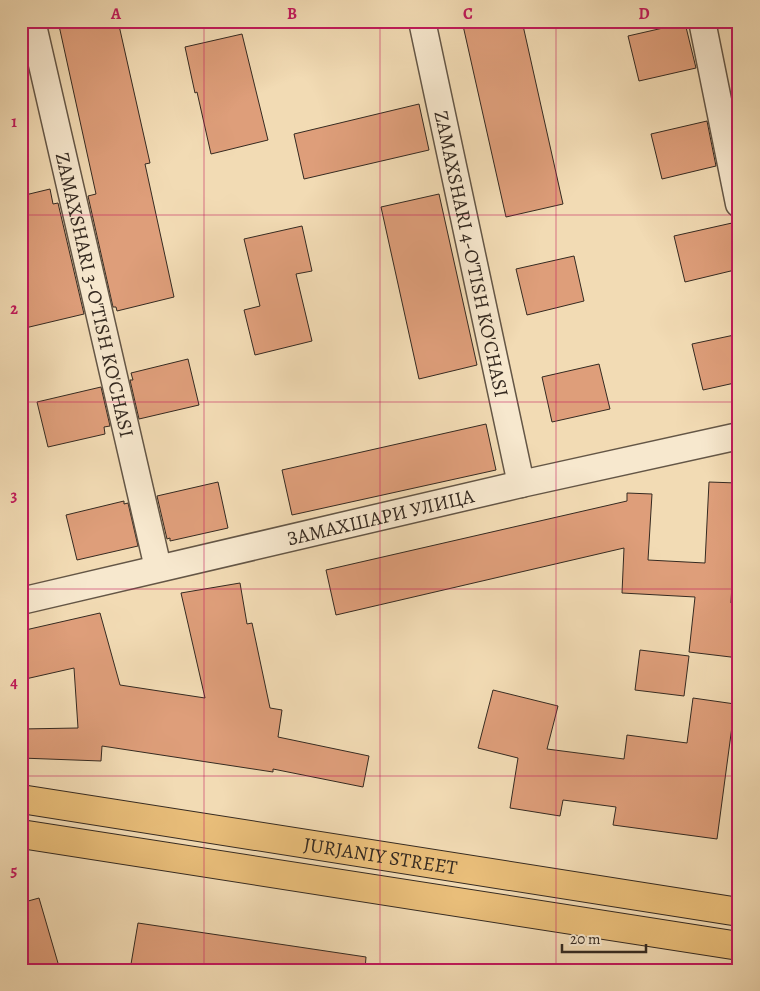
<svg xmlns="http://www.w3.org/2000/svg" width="760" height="991" font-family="Alegreya,serif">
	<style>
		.building { fill: #de9e7a; stroke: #352a21 }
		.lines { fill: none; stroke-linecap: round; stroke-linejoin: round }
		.minor-casing { stroke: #645646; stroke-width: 29 }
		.primary-casing { stroke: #352a21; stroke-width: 30 }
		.minor { stroke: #f7e8ce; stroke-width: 26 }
		.primary { stroke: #e9be7a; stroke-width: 28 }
		.grid { fill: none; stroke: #c2185b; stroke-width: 1; stroke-opacity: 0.55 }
		.labels { text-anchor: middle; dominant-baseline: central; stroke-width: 4.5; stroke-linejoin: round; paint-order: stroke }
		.street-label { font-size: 20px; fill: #352a21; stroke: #f7e8ce }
		.neatline { fill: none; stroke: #c2185b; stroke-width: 2 }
		.grid-label { font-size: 16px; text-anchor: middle; font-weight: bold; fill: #c2185b }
	</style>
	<rect width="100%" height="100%" fill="#f2dbb4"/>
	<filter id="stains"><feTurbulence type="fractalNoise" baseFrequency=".004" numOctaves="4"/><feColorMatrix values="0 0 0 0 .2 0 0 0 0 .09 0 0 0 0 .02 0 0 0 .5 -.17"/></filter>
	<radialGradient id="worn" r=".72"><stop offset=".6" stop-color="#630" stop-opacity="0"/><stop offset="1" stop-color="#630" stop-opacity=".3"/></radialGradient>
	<g class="building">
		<path d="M58,21H118L150,163L145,164L174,297L117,311L116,307H113L88,196L96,194Z"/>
		<path d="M462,21H522L563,204L506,217Z"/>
		<path d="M685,23L696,68L639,81L628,36Z"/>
		<path d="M242,34L268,140L211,154L197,92L195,93L185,47Z"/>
		<path d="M419,104L429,150L304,179L294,134Z"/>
		<path d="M707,121L716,166L662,179L651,134Z"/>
		<path d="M50,189L53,204L58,203L84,314L21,329V196Z"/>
		<path d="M439,194L477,365L419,379L381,207Z"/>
		<path d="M732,223L739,254V269L685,282L674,236Z"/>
		<path d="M302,226L312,271L296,274L312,341L255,355L244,310L260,306L244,239Z"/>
		<path d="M574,256L584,301L527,315L516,269Z"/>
		<path d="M739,334V382L703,390L692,344Z"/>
		<path d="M188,359L199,405L139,419L130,380H133L131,373Z"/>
		<path d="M599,364L610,409L552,422L542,377Z"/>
		<path d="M101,387L110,426L104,427L105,434L48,447L37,402Z"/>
		<path d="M486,424L496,470L292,515L282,470Z"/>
		<path d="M218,482L228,528L170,541V538L167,539L157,496Z"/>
		<path d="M709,482L737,483L731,603L739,604V658L689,652L695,597L622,593L624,548L336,615L326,570L627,501V493L652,494L648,560L705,563Z"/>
		<path d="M124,501V504L128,503L138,546L77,560L66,515Z"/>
		<path d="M240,583L247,624L252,623L270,708L282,710L278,737L369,756L363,787L273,769V772L102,746L101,761L21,758V729L78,728L74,668L21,680V631L100,613L120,685L205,698L181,593Z"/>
		<path d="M640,650L689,656L684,696L635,690Z"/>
		<path d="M493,690L558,706L547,749L624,759L627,735L687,743L693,698L735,704L717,839L613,825L616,807L563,800L560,816L510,808L518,758L478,748Z"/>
		<path d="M39,898L60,970H21V903Z"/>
		<path d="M138,923L366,957L365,970H130Z"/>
	</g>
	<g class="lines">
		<g class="minor-casing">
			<g id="minor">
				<path id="s1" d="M32,21L158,568"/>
				<path id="s2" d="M422,21L521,484"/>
				<path d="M702,21L739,204"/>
				<path id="s3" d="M21,601L521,484L739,436"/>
			</g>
		</g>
		<g class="primary-casing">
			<g id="primary">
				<path id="s4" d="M21,799L739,912"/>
				<path d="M21,834L739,946"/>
			</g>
		</g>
		<use href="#minor" class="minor"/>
		<use href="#primary" class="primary"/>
	</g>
	<path class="grid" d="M204,21V970M380,21V970M556,21V970M21,215H739M21,402H739M21,589H739M21,776H739"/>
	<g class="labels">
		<g class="street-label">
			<text stroke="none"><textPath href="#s2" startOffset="238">ZAMAXSHARI 4-O'TISH KO'CHASI</textPath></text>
			<text stroke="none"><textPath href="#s1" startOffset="281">ZAMAXSHARI 3-O'TISH KO'CHASI</textPath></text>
			<text stroke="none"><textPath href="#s3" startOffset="369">ЗАМАХШАРИ УЛИЦА</textPath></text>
			<text stroke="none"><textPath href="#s4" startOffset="364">JURJANIY STREET</textPath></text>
		</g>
	</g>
	<rect width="760" height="991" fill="none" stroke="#f2dbb4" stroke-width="55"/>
	<path d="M562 944v8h84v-8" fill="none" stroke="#352a21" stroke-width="2.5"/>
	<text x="570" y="944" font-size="15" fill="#352a21" stroke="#f7e8ce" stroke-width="4" paint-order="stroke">20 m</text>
	<rect x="28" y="28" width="704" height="936" class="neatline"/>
	<g class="grid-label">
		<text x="116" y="19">A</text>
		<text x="292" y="19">B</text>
		<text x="468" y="19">C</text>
		<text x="644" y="19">D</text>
		<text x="14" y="127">1</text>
		<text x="14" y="314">2</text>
		<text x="14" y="501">3</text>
		<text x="14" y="688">4</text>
		<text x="14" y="876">5</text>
	</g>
	<rect width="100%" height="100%" filter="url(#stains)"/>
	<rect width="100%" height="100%" fill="url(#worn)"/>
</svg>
